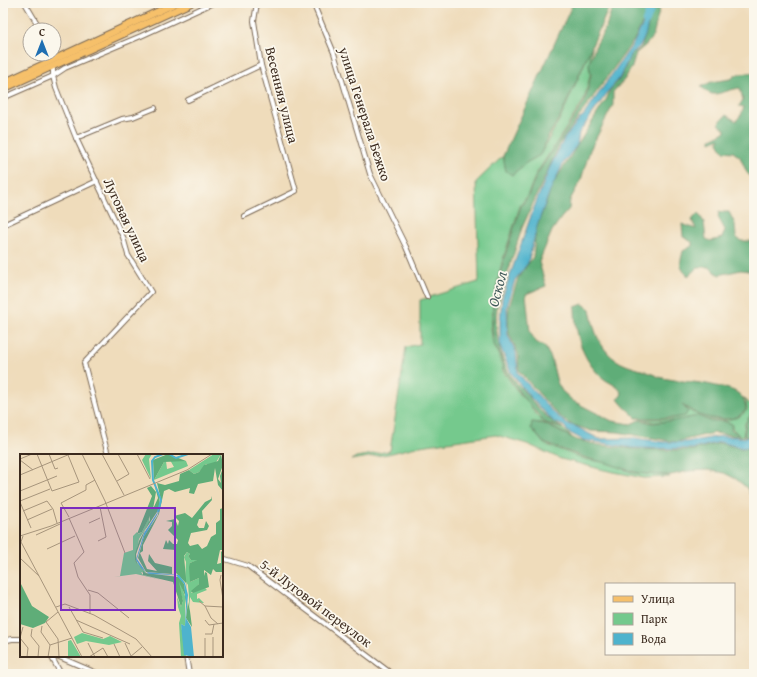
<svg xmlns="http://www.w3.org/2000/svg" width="757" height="677" font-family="'Gentium Book Plus',serif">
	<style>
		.green { fill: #74c98d; stroke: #587a56 }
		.forest { fill: #5fad78; stroke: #4d6c4b }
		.water { fill: #4eb3cd; stroke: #446e76 }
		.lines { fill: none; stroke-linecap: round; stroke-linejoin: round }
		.river { stroke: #4eb3cd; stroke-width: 8 }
		.minor-casing { stroke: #7a6855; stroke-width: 6 }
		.primary-casing { stroke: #7a6855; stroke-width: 8 }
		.minor { stroke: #fff; stroke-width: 4 }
		.primary { stroke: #f6c06b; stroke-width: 6 }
		.labels { text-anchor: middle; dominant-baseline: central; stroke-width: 3.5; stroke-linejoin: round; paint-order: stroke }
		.street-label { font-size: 14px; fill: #3b2a1e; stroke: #fbf7ec }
		.water-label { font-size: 15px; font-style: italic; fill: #425a5b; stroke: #fbf7ec }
		.inset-river { fill: none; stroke: #4eb3cd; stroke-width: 2 }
		.inset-road { fill: none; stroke: #a7957c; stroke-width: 1 }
		.view { fill: #7b2cbf; fill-opacity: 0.15; stroke: #7b2cbf; stroke-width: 2 }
		.inset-edge { fill: none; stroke: #3b2a1e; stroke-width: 2 }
	</style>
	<rect width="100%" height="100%" fill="#fbf7ec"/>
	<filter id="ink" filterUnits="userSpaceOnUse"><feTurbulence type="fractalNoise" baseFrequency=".025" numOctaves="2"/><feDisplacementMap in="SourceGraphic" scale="8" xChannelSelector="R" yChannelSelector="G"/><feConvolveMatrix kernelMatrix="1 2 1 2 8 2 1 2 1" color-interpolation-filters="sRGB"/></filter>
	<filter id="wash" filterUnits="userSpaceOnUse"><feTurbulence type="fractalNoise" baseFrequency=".012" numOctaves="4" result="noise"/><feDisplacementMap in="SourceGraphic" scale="16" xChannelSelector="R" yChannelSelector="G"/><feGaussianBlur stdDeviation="0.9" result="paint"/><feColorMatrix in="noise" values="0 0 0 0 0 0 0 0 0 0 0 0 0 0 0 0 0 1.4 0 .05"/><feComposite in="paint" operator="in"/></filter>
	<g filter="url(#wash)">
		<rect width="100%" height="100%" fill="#efdcbb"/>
		<g class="green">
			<path d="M592,47L589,65L590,75L584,100L536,174L527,196L520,206L502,262L493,302L491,329L493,345L499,354L503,371L521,396L527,401L536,415L542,421L546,424L563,429L572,437L544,423L532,422L531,428L544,444L585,459L607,463L634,473L669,476L670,477L644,478L604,470L561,459L527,444L496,435L420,446L388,454L351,460L356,457L390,451L406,347L420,344V300L478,282L479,280L476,182L503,156L506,171L512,175L526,163L540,155L562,115Z"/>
			<path d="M743,397L754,408V413H752L745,423L743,436H740L732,428V424L723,420H710L698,416L672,421L654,422L640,419H671L685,416L688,411L682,405L693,413L710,418L727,420L739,417L747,410L746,401Z"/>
		</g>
		<g class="forest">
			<path d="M573,3H611L561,115L548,137L540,155L526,163L512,175L506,171L503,156Z"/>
			<path d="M616,3H650L644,20L634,40L560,143L522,228L497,307C495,328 498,352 508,371C512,380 521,387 527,395C538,408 548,420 563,428L546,423L542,420L527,401L522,396L504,370L500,354L494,345L492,329L494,301L503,262L521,206L528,196L537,174L585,101L591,75L589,64L595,47L606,27L611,11Z"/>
			<path d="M654,3H661L653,36L646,45L636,53L632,67L624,80L613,92V105L590,150L581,180L570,200L569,209L561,218L552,231L539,262L546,286L526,294L530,332L536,342L545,347L551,358L557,382L562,391L573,401L612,421L631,424L639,420L653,423L672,421L698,416L710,421H723L732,424L731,429L740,436L713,433L676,442L617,432L591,431L568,423L557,414L519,371L518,353L509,334L508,320L509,307L518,278L533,257L536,229L553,184L607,98L610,90L620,79L632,53L637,51L642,46Z"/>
			<path d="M754,72V180L747,173L740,157L733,152L723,151L718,142L720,138L711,142V139L725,132V129L718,124L726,115L736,121L741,115L744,107L739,106L743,100L740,88C731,89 718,95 712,94C708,93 704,89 701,87L711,82L731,79L736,75Z"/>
			<path d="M719,212H729L735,224L736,237L741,241H754V272L741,270L719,275L709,267H698L688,276C678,266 680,264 683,251L692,246V242L683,237L682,224L696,229L692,220L698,213L704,222L706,239L711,241L722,238L725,230L718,217Z"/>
			<path d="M583,304L590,309C593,325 596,340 608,353C618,364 631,367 645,371C650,373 655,375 659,377C677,382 698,381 716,386C724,388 733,389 739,394C745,399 745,403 746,410C744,412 741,414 739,416C728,422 703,418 693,412C689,409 686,407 682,405L688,411L685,416L673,418H636C630,411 623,407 618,399L622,394C619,386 611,384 604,379C582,361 575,335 575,307Z"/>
			<path d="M752,413L754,414V427L753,428L754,437L744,436L746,423Z"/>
			<path d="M532,422L544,424L577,440L599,445L635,449L667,450H693L720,443L743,449L754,447V503L747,488L736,479L724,473L708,470L689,471L671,475L647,474L634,472L607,463L586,458L544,443L531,428Z"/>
		</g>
		<path class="water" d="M650,10C648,24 646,47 632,52L619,79L610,89L579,133L577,145L564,162L550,191L538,223L528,263L515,280L507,307L508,335L516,352L518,373L554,413L567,424L577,427L599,439L635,438L663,442H686L722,436L754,438V446L743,448L720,442L693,449L633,448L583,440L568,432L564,426L554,422L529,396L511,373L500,346V322L502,298L533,210L550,167L564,139L580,118L583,116L633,44Z"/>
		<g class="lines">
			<path class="river" d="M646,21L653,3"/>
		</g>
	</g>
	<g filter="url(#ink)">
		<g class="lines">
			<g class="minor-casing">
				<g id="minor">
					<path d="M25,3L41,30"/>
					<path d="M313,3L334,53L370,174L406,247L427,297"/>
					<path d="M51,54L53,60"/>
					<path d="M53,67V76L56,88L76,138L123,237L128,255L151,292L84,363L108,455"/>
					<path d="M3,98L53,76L65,68L141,36L213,3"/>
					<path d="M188,100L261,65"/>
					<path d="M76,138L122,119L133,117L155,108"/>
					<path d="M244,216L296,191L261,65L254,21L257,3"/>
					<path d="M3,225L97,181"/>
					<path d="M222,558L248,566L392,674"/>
					<path d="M3,641L12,639H21"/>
					<path d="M51,656L61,674"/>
					<path d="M57,656L99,674"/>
					<path d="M186,656L189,674"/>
				</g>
			</g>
			<g class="primary-casing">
				<g id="primary">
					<path d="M3,83L176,3"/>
					<path d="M3,89L191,3"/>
				</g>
			</g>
			<use href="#minor" class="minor"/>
			<use href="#primary" class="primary"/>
		</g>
	</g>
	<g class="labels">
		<g class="street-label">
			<text transform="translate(282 95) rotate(76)">Весенняя улица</text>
			<text transform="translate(365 114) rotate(72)">улица Генерала Бежко</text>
			<text transform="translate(127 220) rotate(65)">Луговая улица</text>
			<text transform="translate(316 603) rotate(37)">5-й Луговой переулок</text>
		</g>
		<g class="water-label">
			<text transform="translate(497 289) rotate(-75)">Оскол</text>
		</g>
	</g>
	<g transform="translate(20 454)">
		<rect width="203" height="203" fill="#efdcbb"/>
		<path d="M126,0H132L129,5L131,25L122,6ZM194,0H201L195,10H186L179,18L174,20L169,16ZM150,6L166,7L168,12L134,26L144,8L146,7L147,15L154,13ZM130,61L129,69L119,85L115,106L127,120L121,118L123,121L142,126L116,120L94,123L100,122L104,99L113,96V82L117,78L118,80L122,78ZM167,98L170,100L168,102L171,106L180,105L177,102L173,103L178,98L181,105L170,109V128L179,124V130L171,139L185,134L187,136L177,140V145L179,144L184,149L173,148L170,143V156L168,131L165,126L166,108L164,103ZM160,128L165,142V172L161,170L166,203H161L159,169L161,162L158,153L157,143L161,153L163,147L158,129ZM62,179L83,185L90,182L102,188L89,191L66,187L57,190L54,183ZM51,186L61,203H48V187Z" fill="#74c98d"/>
		<path d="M148,0L166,7L144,8L134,26L133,6ZM201,0L203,11L198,25L201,29L200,22L203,14V37L198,31L195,14L193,27L178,30L174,40L169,39L170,34L155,38L149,35L144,37L139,60L123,91V97L120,99L127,115L137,117L128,107L129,100L135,109L152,113V120L126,118L118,104L124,82L138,61L139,55L125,76L116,100L117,110L125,119L159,123L164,130L166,143L165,151V141L159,128L163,147L161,153L153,128L123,121V117L117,110L115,106V100L119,87L130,66V62L122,78L117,80L132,42L127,34L131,32L136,38L133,55L138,44L135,33L139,40L140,51L141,46L137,29L145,31L159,27L160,20L169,16L174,20L179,18L184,11L198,7ZM191,42L192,46L182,57L183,65H179L177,71L179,74H184L186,67L189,72L187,76L171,79L168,89L170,92L178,90L182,95L187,92L191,83L196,80V69L200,66V55L203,54V96H200L197,110L201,109V98L203,96V118H196L193,115L191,121L184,116V122L185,118L187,119L189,133L173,139L171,137L179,130V124L170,128L169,113L170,109L177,106H171L168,102L170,100L167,98L164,102L167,136L166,129L156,119V96L143,95L146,86L148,90L149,86L153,90H157L158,86L148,76L152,72V68L146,67L155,65L158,72L159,67L154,62L165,59L172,64L185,48L191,45ZM0,128L12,152L29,163L25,169L13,174L0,170ZM168,148L170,157L172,173L166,164Z" fill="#5fad78"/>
		<path d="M139,56L137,61L124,83L117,105L126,118L159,121L165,129L168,141L166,164L171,173L174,203L164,201L162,181L161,170L165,172L166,149L164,130L156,121L129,120L121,114L116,106L124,79Z" fill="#4eb3cd"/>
		<path class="inset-river" d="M149,0L156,4L168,0M138,58L141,46L133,26L132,7L135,3L143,0"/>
		<path class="inset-road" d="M17,0L32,37L59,28L48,1M29,0L35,15L38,14M62,0L85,47L105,99M82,0L104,41M117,0L130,25M0,5L12,0M0,6L13,16M0,21L50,0M97,27L109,20L98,0M0,37L37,22M0,47L30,35M0,48L11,74M3,57L27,47L33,55L37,69M49,63L41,49L66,36V31L75,26M49,64L64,98L54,109L58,123L70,141V160M7,66L32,55M69,69L80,64M16,81L40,70M0,82L31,72L167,16L192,0M3,82L1,88L62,203M78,87L86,83L80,53M27,95L55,82M0,104L19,122M201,121L200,126L203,145M68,136L78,139L109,164M179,147L185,152L203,153M185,152L191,164L198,170M36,153L45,150L74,161L116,185L132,203M49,153L63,178L83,184M38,158L26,168L38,185L39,203M56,166L110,190M185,166L189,171L203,169M22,172L21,178L30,191L28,203M3,173L0,184L8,194L7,203M12,175L11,182L19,192L18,203M185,180H192L194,170M68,189L75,203M105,189L111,202M94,190L100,203M30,191L52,184M69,203L83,194L88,203M110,203L122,193M185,203V184M193,203V183"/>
		<path class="view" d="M41,54H155V156H41Z"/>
		<rect width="203" height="203" class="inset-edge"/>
	</g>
	<rect width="757" height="677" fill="none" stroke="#fbf7ec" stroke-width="16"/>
	<rect x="605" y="583" width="130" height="72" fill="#fbf7ec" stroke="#aea59a"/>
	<rect x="613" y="596" width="20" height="6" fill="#f6c06b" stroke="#aea59a"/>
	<text x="641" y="603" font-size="12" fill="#3b2a1e">Улица</text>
	<rect x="613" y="613" width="20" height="12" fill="#74c98d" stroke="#aea59a"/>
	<text x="641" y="623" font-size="12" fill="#3b2a1e">Парк</text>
	<rect x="613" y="633" width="20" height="12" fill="#4eb3cd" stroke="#aea59a"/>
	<text x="641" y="643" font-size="12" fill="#3b2a1e">Вода</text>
	<g transform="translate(42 42)"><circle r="19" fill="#fbf7ec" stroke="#aea59a"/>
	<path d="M0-3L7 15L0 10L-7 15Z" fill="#1f6fb2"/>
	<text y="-6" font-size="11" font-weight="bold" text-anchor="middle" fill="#3b2a1e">С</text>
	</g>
</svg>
